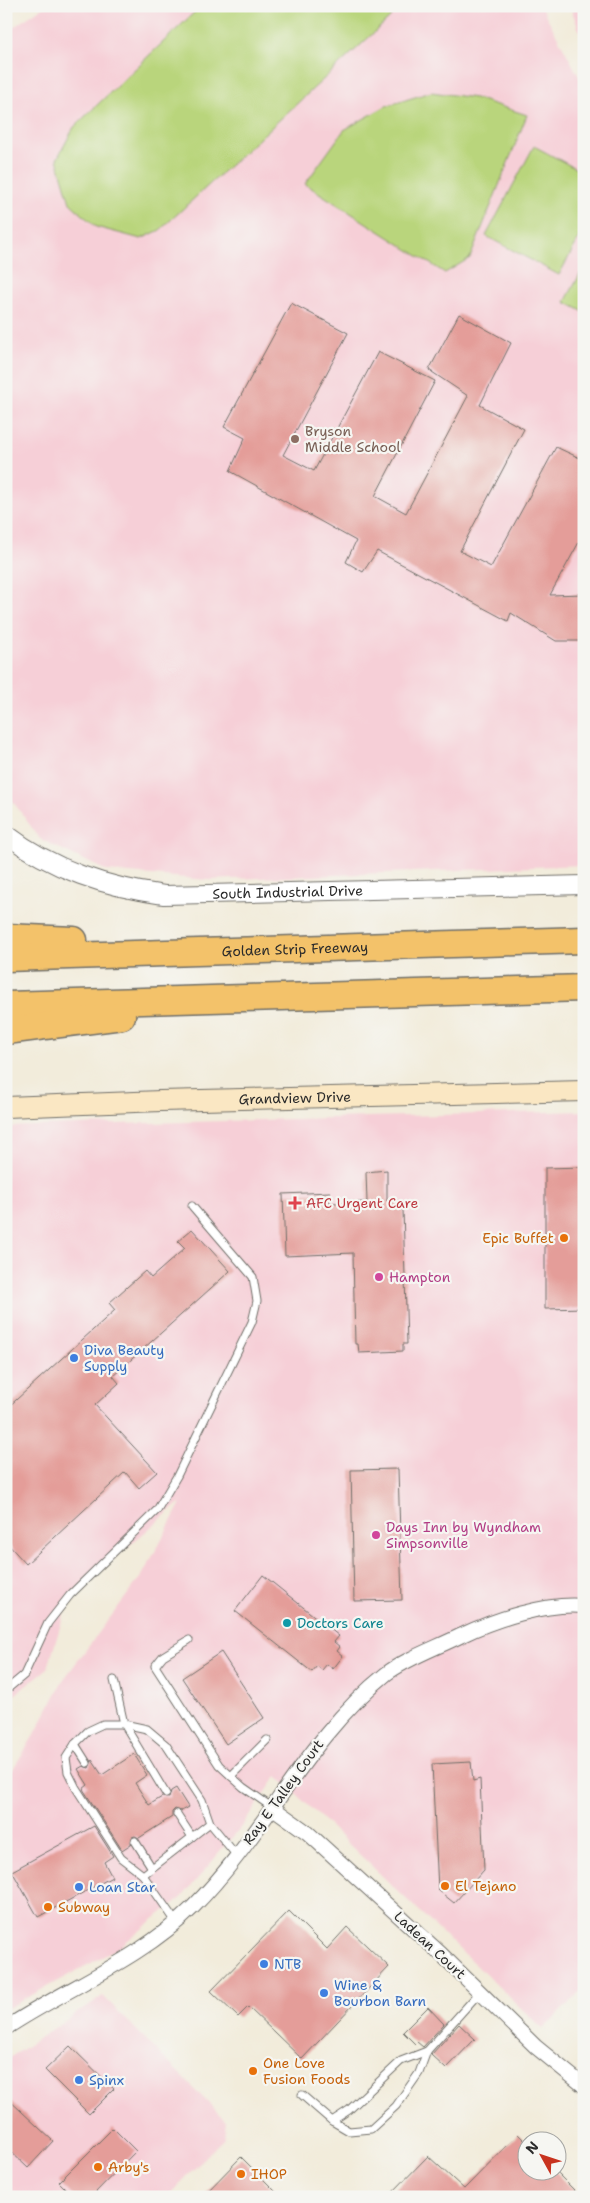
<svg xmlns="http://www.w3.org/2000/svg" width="590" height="2203" font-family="'Shantell Sans',sans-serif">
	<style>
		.built { fill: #f6cfd7 }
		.green { fill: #b9d57b; stroke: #728053 }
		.building { fill: #e49d99 }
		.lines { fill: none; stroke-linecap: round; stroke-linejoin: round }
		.service-casing { stroke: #716f69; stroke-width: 9 }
		.minor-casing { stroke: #716f69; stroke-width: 16 }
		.tertiary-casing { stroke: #716f69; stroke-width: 20 }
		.secondary-casing { stroke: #716f69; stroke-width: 22 }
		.motorway-casing { stroke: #716f69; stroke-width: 29 }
		.service { stroke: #fff; stroke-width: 7 }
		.minor { stroke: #fff; stroke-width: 14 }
		.tertiary { stroke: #fff; stroke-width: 18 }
		.secondary { stroke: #fae7c3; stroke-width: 20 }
		.motorway { stroke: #f3c26a; stroke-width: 26 }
		.education-dot { fill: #8d6e63; stroke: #f6f6f2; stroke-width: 2 }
		.health-dot { fill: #e0444e; stroke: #f6f6f2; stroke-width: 2 }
		.food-dot { fill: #e8710a; stroke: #f6f6f2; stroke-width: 2 }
		.hotel-dot { fill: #d1479c; stroke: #f6f6f2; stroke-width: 2 }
		.shop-dot { fill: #3f7fe0; stroke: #f6f6f2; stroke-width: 2 }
		.culture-dot { fill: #0f9aa8; stroke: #f6f6f2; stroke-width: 2 }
		.labels { text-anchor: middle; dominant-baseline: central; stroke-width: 4.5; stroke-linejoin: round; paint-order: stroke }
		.education-label { font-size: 14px; fill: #785e54; stroke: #f6f6f2; text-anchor: start }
		.street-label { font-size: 14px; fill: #2b2b2b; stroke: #f6f6f2 }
		.health-label { font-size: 14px; fill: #be3a42; stroke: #f6f6f2; text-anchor: start }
		.food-label { font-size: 14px; fill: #c56008; stroke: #f6f6f2; text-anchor: start }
		.hotel-label { font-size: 14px; fill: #b23c85; stroke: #f6f6f2; text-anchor: start }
		.shop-label { font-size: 14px; fill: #366cbe; stroke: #f6f6f2; text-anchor: start }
		.culture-label { font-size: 14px; fill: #0d838f; stroke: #f6f6f2; text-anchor: start }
	</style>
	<rect width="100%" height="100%" fill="#f6f6f2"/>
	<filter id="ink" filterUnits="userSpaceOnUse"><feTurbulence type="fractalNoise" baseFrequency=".02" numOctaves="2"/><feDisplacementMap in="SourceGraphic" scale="10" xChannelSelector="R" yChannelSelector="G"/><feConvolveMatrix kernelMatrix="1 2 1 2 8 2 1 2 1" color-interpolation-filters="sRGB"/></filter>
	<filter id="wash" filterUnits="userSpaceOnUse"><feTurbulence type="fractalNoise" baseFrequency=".0096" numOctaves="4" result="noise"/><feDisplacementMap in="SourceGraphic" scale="20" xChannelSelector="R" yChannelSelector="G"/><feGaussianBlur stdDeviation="1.12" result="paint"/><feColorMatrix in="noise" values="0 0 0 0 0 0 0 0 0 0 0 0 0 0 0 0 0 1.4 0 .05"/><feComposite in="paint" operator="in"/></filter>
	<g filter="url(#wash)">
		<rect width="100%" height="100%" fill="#f2ecdb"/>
		<g class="built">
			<path d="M45,6H541L584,86V865L208,880L107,871L40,839L6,792V32Z"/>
			<path d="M570,6H584V43Z"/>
			<path d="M584,1111V1988L543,2029L277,1776L245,1822L183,1896L117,1949L6,2009V1780L36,1732L64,1679L143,1574L182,1501L69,1596L48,1668L6,1702V1127Z"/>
			<path d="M103,1996L226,2121L224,2138L167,2197H6V2060Z"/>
		</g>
		<g class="green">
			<path d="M201,6H392L391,17L160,230L141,239L96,227L70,203L57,159L74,127Z"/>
			<path d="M431,92L475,98L527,115L470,258L445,273L305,184L344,130L386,106Z"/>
			<path d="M534,146L584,173V229L559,275L486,236Z"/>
			<path d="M584,267V312L565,302Z"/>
		</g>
		<g id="blocks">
			<g class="building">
				<path d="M291,303L348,333L283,455L314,471L378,352L435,381L375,496L406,513L468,396L429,370L459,314L511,343L480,405L524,429L460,551L491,567L556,447L584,460V533L550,595L584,594V641H556L511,613L508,621L377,551L363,572L346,562L356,541L230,471L245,438L224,427Z"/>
				<path d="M584,1167V1308L545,1309V1168Z"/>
				<path d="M387,1170V1201H399V1210L403,1209L407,1344H403V1351L359,1353L358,1344H355L353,1253L285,1256L283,1194L330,1192V1203L367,1202L366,1172Z"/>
				<path d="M192,1229L230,1271L113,1376L119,1383L95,1405L157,1472L139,1488L125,1472L26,1564L6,1542V1409L115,1310L109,1303L145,1271L151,1278L185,1248L178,1241Z"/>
				<path d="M398,1469L402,1600L354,1601L351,1470Z"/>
				<path d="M263,1575L339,1636L334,1642L340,1647L337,1651L343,1656L333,1669L327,1664L322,1670L317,1666L312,1672L235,1611Z"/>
				<path d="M221,1652L264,1718L226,1744L182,1678Z"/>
				<path d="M134,1754L147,1775L135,1783L149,1805L162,1797L169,1798L171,1791L176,1788L188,1807L181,1811L175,1809L172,1812V1817L139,1838L135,1836L132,1837L131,1844L122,1850L83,1789L88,1785L78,1769L83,1766L89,1768L92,1760L102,1775Z"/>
				<path d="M471,1762L473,1781L480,1779L484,1870L454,1903L438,1890L432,1764Z"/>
				<path d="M94,1826L113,1856L104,1862L112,1877L38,1917L12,1871Z"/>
				<path d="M289,1911L327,1949L347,1927L389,1967L302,2059L248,2007L238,2017L211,1991Z"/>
				<path d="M428,2007L444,2024L423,2047L417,2042L415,2044L403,2032Z"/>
				<path d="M459,2024L475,2039L446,2069L431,2055Z"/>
				<path d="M70,2046L114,2089L89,2114L45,2070Z"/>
				<path d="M6,2097L53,2141L28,2168L6,2147Z"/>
				<path d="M113,2128L136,2151L91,2197H74L59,2182Z"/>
				<path d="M518,2134L528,2144V2170H554L581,2197H388L428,2156L464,2189Z"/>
				<path d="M241,2157L281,2197H202Z"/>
			</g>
		</g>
	</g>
	<g filter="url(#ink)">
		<use href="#blocks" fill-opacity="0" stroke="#716f69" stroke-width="1"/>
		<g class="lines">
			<g class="service-casing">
				<g id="service">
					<path d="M189,1640L163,1656L155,1666L219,1765L243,1787L273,1808"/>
					<path d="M114,1680L124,1724L166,1794"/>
					<path d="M6,1690L24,1675L48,1623L70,1595L157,1510L177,1476L252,1322L257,1301L253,1277L192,1206"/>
					<path d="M75,1744L87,1763"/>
					<path d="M231,1776L267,1740"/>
					<path d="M177,1814L192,1837"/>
					<path d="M135,1841L152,1868"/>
					<path d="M143,1875L210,1823"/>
					<path d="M176,1922L143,1875L121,1858L76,1788L68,1772L66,1758L75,1744L88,1731L103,1724H124L147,1729L166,1745L202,1800L210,1823L237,1856"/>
					<path d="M302,2095L332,2121L349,2131L371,2129L396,2106L419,2073L427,2051L480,1992"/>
					<path d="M332,2121L349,2110L401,2061L427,2051"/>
				</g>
			</g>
			<g class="minor-casing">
				<g id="minor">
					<path d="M273,1808L308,1833L441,1954L536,2047L584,2086"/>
					<path d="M6,2028C68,1987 140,1960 193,1907C265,1835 306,1738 386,1674C407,1658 436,1648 460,1636C493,1620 547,1602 584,1606"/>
				</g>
			</g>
			<g class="tertiary-casing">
				<g id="tertiary">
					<path id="s1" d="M6,834C53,870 106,887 164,895L584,885"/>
				</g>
			</g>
			<g class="secondary-casing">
				<g id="secondary">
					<path id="s2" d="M6,1107L161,1101L584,1091"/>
				</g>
			</g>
			<g class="motorway-casing">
				<g id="motorway">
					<path d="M6,937L74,940"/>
					<path id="s3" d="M6,958L584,940"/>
					<path d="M6,1005L584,988"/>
					<path d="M6,1031L122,1016"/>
				</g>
			</g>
			<use href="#service" class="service"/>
			<use href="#minor" class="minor"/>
			<use href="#tertiary" class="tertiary"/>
			<use href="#secondary" class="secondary"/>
			<use href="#motorway" class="motorway"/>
		</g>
	</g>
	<circle class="education-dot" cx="295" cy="439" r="5"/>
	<path class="health-dot" d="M292.5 1195.5h5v5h5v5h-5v5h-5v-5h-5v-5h5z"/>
	<g class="food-dot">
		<circle cx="564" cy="1238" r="5"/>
		<circle cx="445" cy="1886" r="5"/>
		<circle cx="48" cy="1907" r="5"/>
		<circle cx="253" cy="2071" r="5"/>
		<circle cx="98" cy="2167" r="5"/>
		<circle cx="241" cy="2174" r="5"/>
	</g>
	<g class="hotel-dot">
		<circle cx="379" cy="1277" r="5"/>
		<circle cx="376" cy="1535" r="5"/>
	</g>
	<g class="shop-dot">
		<circle cx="74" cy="1358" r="5"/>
		<circle cx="79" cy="1887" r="5"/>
		<circle cx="264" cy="1964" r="5"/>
		<circle cx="324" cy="1993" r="5"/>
		<circle cx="79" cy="2080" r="5"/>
	</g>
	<circle class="culture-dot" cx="287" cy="1623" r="5"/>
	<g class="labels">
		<g class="education-label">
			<text x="305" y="431">Bryson<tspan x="305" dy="16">Middle School</tspan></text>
		</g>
		<g class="street-label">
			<text stroke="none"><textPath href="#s1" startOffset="295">South Industrial Drive</textPath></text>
			<text stroke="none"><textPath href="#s3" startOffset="289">Golden Strip Freeway</textPath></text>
			<text stroke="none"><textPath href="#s2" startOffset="289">Grandview Drive</textPath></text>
			<text transform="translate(283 1792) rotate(-54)">Ray E Talley Court</text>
			<text transform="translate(430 1945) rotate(43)">Ladean Court</text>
		</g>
		<g class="health-label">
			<text x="306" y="1203">AFC Urgent Care</text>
		</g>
		<g class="food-label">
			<text x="554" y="1238" text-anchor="end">Epic Buffet</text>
			<text x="455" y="1886">El Tejano</text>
			<text x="58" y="1907">Subway</text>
			<text x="263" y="2063">One Love<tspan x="263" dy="16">Fusion Foods</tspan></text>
			<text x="108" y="2167">Arby's</text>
			<text x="251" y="2174">IHOP</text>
		</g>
		<g class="hotel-label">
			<text x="389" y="1277">Hampton</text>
			<text x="386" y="1527">Days Inn by Wyndham<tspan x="386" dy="16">Simpsonville</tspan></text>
		</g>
		<g class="shop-label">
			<text x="84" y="1350">Diva Beauty<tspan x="84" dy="16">Supply</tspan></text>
			<text x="89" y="1887">Loan Star</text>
			<text x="274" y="1964">NTB</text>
			<text x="334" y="1985">Wine &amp;<tspan x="334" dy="16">Bourbon Barn</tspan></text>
			<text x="89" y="2080">Spinx</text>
		</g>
		<g class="culture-label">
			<text x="297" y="1623">Doctors Care</text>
		</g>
	</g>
	<rect width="590" height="2203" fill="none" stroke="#f6f6f2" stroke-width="25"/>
	<g transform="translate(542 2156) rotate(310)"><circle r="24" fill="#f6f6f2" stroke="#a5a5a2"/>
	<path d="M0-4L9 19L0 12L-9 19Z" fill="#c8321e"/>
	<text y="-8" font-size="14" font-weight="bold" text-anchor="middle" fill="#2b2b2b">N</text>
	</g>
</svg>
